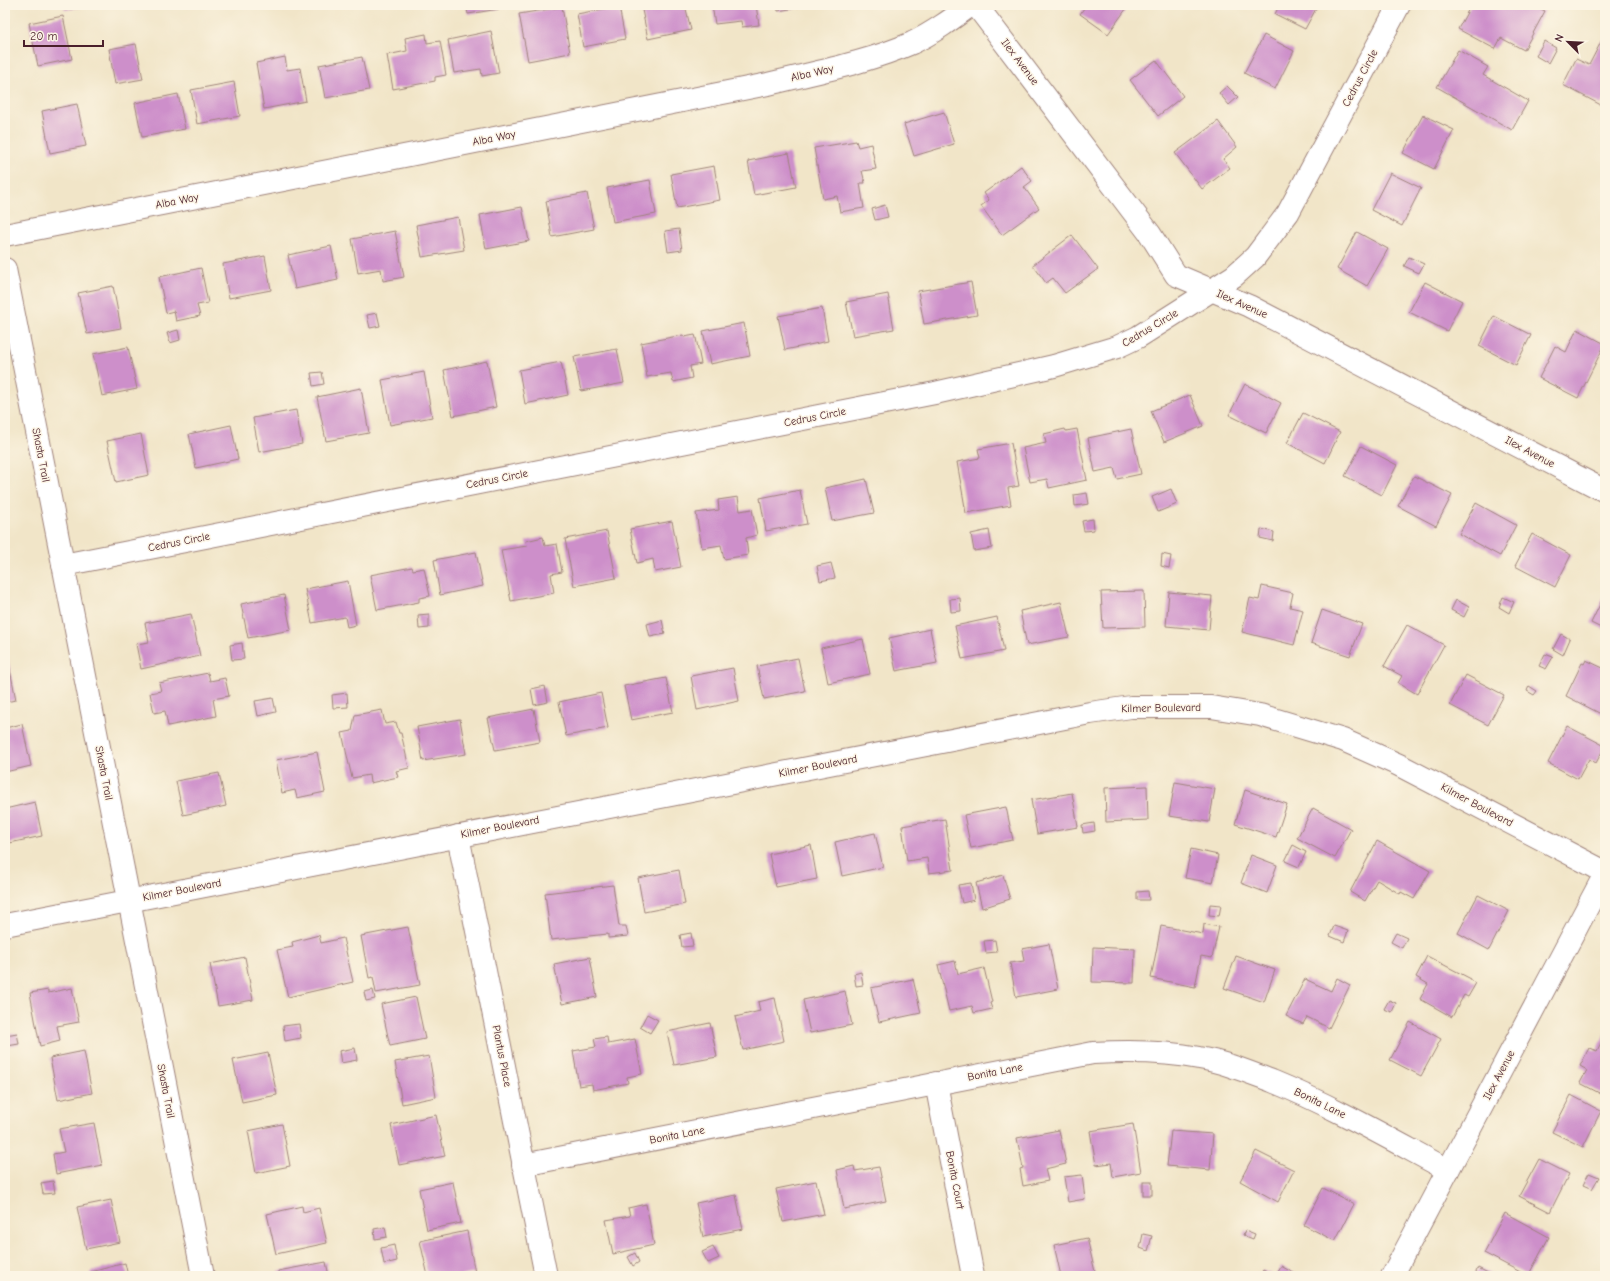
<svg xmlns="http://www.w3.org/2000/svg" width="1610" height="1281" font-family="'Comic Neue',sans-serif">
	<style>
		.building { fill: #cd8fca }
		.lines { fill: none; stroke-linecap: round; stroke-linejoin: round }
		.minor-casing { stroke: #9e827a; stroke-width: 24 }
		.minor { stroke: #fff; stroke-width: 22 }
		.labels { text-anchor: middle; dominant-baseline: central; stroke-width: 3; stroke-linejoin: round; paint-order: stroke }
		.street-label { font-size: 11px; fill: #4a1f2b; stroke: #fcf5e5 }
	</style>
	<rect width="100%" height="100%" fill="#fcf5e5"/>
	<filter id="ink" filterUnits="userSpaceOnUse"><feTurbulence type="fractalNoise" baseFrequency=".025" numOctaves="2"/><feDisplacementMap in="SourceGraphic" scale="8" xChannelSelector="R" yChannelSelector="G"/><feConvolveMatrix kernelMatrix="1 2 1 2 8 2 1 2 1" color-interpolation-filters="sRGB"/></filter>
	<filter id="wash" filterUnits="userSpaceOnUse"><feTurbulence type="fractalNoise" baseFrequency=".012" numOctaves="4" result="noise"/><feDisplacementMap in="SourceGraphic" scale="16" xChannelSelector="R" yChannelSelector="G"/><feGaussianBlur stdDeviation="0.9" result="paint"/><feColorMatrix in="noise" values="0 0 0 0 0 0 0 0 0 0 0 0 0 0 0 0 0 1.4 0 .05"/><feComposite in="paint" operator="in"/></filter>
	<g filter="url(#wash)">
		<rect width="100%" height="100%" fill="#f1e5c8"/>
		<g id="blocks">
			<g class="building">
				<path d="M64,5H81V7L65,10Z"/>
				<path d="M466,5H498L499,9L468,14Z"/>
				<path d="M641,5H685L691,30L648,39Z"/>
				<path d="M712,5H756L759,25L742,27L741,21L715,24Z"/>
				<path d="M777,5H808V6L778,11Z"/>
				<path d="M1086,5H1129L1108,34L1080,14Z"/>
				<path d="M1272,5H1318L1305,29L1275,14L1278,8Z"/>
				<path d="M1471,5H1533L1545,11L1524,50L1501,38L1495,49L1458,29Z"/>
				<path d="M619,6L625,39L583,47L577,14Z"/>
				<path d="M562,7L570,53L528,61L519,14Z"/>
				<path d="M63,16L72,59L38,66L29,23Z"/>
				<path d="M491,31L499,73L482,76L481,69L454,73L448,40Z"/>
				<path d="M426,34L427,43L440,41L446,75L435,77V81L393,89L387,55L407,51L405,38Z"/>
				<path d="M1264,35L1294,51L1275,89L1244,73Z"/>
				<path d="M1602,40L1605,41V97L1601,105L1563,85L1576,59L1589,65Z"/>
				<path d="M1544,41L1556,48L1548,63L1536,56Z"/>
				<path d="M136,44L143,79L115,84L109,49Z"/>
				<path d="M1458,50L1488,67L1483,75L1528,101L1512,130L1437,87Z"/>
				<path d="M285,57L287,70L300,68L306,101L264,109L256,63Z"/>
				<path d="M362,57L369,90L325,98L319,65Z"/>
				<path d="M1156,60L1183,96L1158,116L1130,80Z"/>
				<path d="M234,82L240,116L197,124L191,90Z"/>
				<path d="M1227,86L1238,97L1229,105L1219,93Z"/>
				<path d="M178,94L185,129L142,137L135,103Z"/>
				<path d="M77,104L86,146L50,153L42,111Z"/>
				<path d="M944,112L954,144L914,156L904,124Z"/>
				<path d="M1423,115L1454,130L1434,169L1403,153Z"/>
				<path d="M1218,121L1237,147L1223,159L1230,168L1202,189L1175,153Z"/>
				<path d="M856,141L858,147L871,144L876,169L862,171L865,183H860L864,208L840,212L837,196L823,199L814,148Z"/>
				<path d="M789,153L796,187L754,195L748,161Z"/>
				<path d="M714,166L720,200L677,208L671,174Z"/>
				<path d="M1021,166L1032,181L1024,187L1039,208L1002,235L981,206L989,200L984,193Z"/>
				<path d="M1390,173L1421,188L1402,226L1371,210Z"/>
				<path d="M650,180L656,214L613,222L607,188Z"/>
				<path d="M587,193L594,229L552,237L546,201Z"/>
				<path d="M885,205L888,217L875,220L872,209Z"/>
				<path d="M522,207L529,241L486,249L480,215Z"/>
				<path d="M458,217L464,250L422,257L416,225Z"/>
				<path d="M679,229L682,250L668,252L665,231Z"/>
				<path d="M395,231L404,277L383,281L381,269L358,273L352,239Z"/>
				<path d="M1357,232L1388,249L1367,286L1337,269Z"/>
				<path d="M1072,235L1098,269L1065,293L1053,278L1046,283L1033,265Z"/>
				<path d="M331,246L338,280L295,289L288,255Z"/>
				<path d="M265,256L271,290L229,298L223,264Z"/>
				<path d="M1409,257L1424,264L1419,273L1404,266Z"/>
				<path d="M201,268L208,303L197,305L200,316L176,321L174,311L166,313L159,277Z"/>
				<path d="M971,282L977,315L924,324L918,291Z"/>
				<path d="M1425,282L1462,301L1447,331L1409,312Z"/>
				<path d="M113,286L121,328L87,334L78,293Z"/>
				<path d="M888,294L894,329L853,336L846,302Z"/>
				<path d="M822,308L828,341L785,350L778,316Z"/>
				<path d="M377,313L380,326L370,328L367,315Z"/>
				<path d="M1494,316L1531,335L1516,365L1479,346Z"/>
				<path d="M744,323L750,356L710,364L703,331Z"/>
				<path d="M1577,329L1605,344L1578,398L1539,378L1555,346L1566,352Z"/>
				<path d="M178,330L180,340L170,343L167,333Z"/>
				<path d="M683,335L684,337L695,335L696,338L701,364L690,366L692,378L673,382L671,373L647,377L641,343Z"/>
				<path d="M128,347L137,389L102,396L93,354Z"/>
				<path d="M617,349L624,383L581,391L574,357Z"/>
				<path d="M487,361L496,407L453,416L444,370Z"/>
				<path d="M561,362L568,395L525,404L519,370Z"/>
				<path d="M322,372L324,384L313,386L311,373Z"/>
				<path d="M424,372L432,417L390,425L382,380Z"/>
				<path d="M1245,384L1281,403L1266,433L1229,415Z"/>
				<path d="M361,388L369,433L326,441L317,397Z"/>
				<path d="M1190,395L1203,426L1164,442L1151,411Z"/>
				<path d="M296,410L302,444L259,452L253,418Z"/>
				<path d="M1303,413L1340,432L1325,463L1287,443Z"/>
				<path d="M231,425L238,459L196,468L189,434Z"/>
				<path d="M1065,429L1066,431L1077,429L1087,480L1049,488L1047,479L1030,482L1023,448L1046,443L1044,434Z"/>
				<path d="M1131,429L1141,474L1117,479L1114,468L1095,472L1088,438Z"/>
				<path d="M141,434L149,475L116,482L107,441Z"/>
				<path d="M1011,443L1019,486L1008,488L1011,505L966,513L957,462L980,458L978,449Z"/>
				<path d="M1361,446L1397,465L1382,495L1345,476Z"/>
				<path d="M1414,476L1452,495L1436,526L1398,506Z"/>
				<path d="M866,479L874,513L832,521L825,488Z"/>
				<path d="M1171,489L1177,504L1158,512L1152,497Z"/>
				<path d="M800,490L807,524L766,531L760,498Z"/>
				<path d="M1087,493L1089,504L1075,506L1074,495Z"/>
				<path d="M738,497L740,511L752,509L757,535L746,538L748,555L724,559L721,545L702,548L696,513L719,510L718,500Z"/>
				<path d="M1476,503L1516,525L1500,556L1459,534Z"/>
				<path d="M1093,519L1094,530L1084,531L1082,521Z"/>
				<path d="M672,521L681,567L655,572L653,559L637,563L630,529Z"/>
				<path d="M1261,529L1274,532L1273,541L1260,538Z"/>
				<path d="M989,530L992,548L974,551L971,534Z"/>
				<path d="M607,531L616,578L574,586L565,539Z"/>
				<path d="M1532,534L1571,555L1555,587L1515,566Z"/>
				<path d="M543,537L545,546L557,544L562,572L551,574L554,593L511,601L501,550L527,546L526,541Z"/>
				<path d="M476,552L483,586L440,595L434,560Z"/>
				<path d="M1162,554L1171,556L1169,568L1161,566Z"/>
				<path d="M831,563L835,578L820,581L817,566Z"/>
				<path d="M412,567L413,570L424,568L430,596L419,598V602L377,610L370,575Z"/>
				<path d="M348,581L356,625L347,627L345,617L312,623L305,589Z"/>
				<path d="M1262,586L1293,593L1290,607L1303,610L1294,645L1242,632L1250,598L1259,600Z"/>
				<path d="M1144,591L1145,627L1103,628L1101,592Z"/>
				<path d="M1169,592L1212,596L1209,630L1166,626Z"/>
				<path d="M1605,594V630L1591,623Z"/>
				<path d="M284,595L291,630L248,638L241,604Z"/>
				<path d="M1503,597L1514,602L1509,613L1499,607Z"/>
				<path d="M960,598L961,611L951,612L950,599Z"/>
				<path d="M1456,600L1469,607L1464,617L1451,610Z"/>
				<path d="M1061,602L1069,637L1027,645L1020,611Z"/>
				<path d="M1322,610L1362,624L1350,656L1311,643Z"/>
				<path d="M191,614L200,656L141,669L136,644L149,642L145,623Z"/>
				<path d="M429,614V628L419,629L418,615Z"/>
				<path d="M997,617L1004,651L962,659L955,626Z"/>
				<path d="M662,620L665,634L650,637L647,624Z"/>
				<path d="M1407,625L1444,645L1417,694L1398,683L1402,676L1384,666Z"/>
				<path d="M930,629L937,663L896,671L889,638Z"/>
				<path d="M1561,634L1570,639L1563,655L1553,649Z"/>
				<path d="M863,639L870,674L828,683L821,648Z"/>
				<path d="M242,643L244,659L232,660L230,645Z"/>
				<path d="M1545,654L1553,657L1546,669L1539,666Z"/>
				<path d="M798,658L805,691L764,699L757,666Z"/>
				<path d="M5,659H8L16,700L5,702Z"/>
				<path d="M1586,660L1605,669V716L1566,696L1582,663L1584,664Z"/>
				<path d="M733,668L739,701L697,710L691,676Z"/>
				<path d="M208,673L210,681L225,678L229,696L213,699L216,716L168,726L165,711L154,713L150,693L161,691L159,683Z"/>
				<path d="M1466,675L1504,695L1488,725L1450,705Z"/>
				<path d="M666,678L673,712L631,720L624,686Z"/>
				<path d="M545,686L548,702L534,705L531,689Z"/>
				<path d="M1529,686L1537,691L1534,695L1527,691Z"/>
				<path d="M347,693L348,707L333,708L332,695Z"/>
				<path d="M601,693L608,728L566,736L559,702Z"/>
				<path d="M273,698L276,712L258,716L255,701Z"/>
				<path d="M534,709L540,742L495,750L488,718Z"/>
				<path d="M382,710L385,724L396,722L399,733H401L409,768L396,771L398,777L370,783L369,775L352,778L342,733L352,731L355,715Z"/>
				<path d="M460,719L466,754L423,761L417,727Z"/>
				<path d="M22,724L31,766L5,772V728Z"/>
				<path d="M1567,726L1605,746L1596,763L1589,759L1578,779L1548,763Z"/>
				<path d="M317,752L325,792L297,798L295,790L282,793L276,760Z"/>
				<path d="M219,773L226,806L183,815L176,781Z"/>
				<path d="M1175,782L1215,789L1209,822L1169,816Z"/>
				<path d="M1147,786L1148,820L1106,822L1105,788Z"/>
				<path d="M1245,790L1287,804L1276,837L1235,824Z"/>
				<path d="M1072,793L1078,827L1037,834L1031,800Z"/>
				<path d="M35,802L42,836L5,844V809Z"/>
				<path d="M1006,807L1013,840L971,848L964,815Z"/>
				<path d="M1313,808L1351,829L1335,858L1297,838Z"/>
				<path d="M945,819L953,870L929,873L927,858L907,861L902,826Z"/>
				<path d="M1094,823L1095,831L1083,833L1082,825Z"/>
				<path d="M875,833L883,867L842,876L835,842Z"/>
				<path d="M1377,841L1430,871L1414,899L1401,892L1400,894L1377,880L1365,901L1350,892Z"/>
				<path d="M811,845L817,879L776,887L769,854Z"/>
				<path d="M1293,845L1306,852L1299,867L1285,861Z"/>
				<path d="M1191,849L1218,855L1213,883L1185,878Z"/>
				<path d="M1251,855L1277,865L1267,893L1241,883Z"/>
				<path d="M679,870L685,904L644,912L638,878Z"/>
				<path d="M1003,875L1010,899L982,908L976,883Z"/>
				<path d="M971,883L974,900L962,903L958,885Z"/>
				<path d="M613,885L619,926H626L628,936L608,938V934L551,940L545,893Z"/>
				<path d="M1148,891L1149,900H1137V892Z"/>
				<path d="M1478,895L1509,911L1489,950L1458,933Z"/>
				<path d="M1210,904L1221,905L1219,916L1209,915Z"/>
				<path d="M1204,924L1219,927L1212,958L1201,956L1195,987L1151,978L1161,926L1203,934Z"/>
				<path d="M1334,926L1348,931L1344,942L1330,936Z"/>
				<path d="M408,927L420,985L376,993L373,977L369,978L361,936Z"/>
				<path d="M691,933L693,946L682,947L680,935Z"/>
				<path d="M1396,933L1407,938L1402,948L1391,942Z"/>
				<path d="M319,935L321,943L343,938L353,982L288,997L277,950L293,947L292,942Z"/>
				<path d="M995,940L997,952L986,953L984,941Z"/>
				<path d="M1049,944L1058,989L1016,997L1010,963L1024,961L1022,949Z"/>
				<path d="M1093,947L1135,949L1134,983L1092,982Z"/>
				<path d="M1236,956L1275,970L1264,1002L1224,988Z"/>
				<path d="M1427,956L1471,979V980L1476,983L1468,997L1464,995L1452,1017L1420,999L1428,984L1416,977Z"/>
				<path d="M245,957L253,1000L218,1006L210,964Z"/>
				<path d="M590,957L597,997L562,1004L554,964Z"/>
				<path d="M955,961L958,974L984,968L992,1002L990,1003L992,1009L974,1013L972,1006L949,1011L938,965Z"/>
				<path d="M861,972L863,985L856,986L854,974Z"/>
				<path d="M1337,978L1350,985L1329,1028L1307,1017L1303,1024L1286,1016L1305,979L1331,991Z"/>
				<path d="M913,979L921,1013L879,1022L871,988Z"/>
				<path d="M72,988L79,1022L57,1026L60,1041L40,1046L30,993L48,990V993Z"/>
				<path d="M373,990L375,999L366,1001L364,992Z"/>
				<path d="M845,991L852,1025L810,1033L803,1000Z"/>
				<path d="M416,997L425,1039L390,1046L381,1004Z"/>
				<path d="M775,998L784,1041L743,1050L735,1017L760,1011L758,1002Z"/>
				<path d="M1389,1000L1396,1003L1392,1012L1384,1009Z"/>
				<path d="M647,1014L658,1020L650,1033L640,1027Z"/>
				<path d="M1410,1022L1441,1039L1421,1076L1390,1060Z"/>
				<path d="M710,1023L717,1057L674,1065L667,1032Z"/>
				<path d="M299,1024L301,1038L285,1041L283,1026Z"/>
				<path d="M17,1033L19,1044L7,1046L6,1035Z"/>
				<path d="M1605,1034V1096L1580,1083L1587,1070L1580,1066L1589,1048L1597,1051Z"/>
				<path d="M607,1037L608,1044L635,1039L642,1074L627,1077L628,1083L593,1090L592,1084L579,1086L573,1051L596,1047L594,1039Z"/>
				<path d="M355,1048L357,1060L341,1063L339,1051Z"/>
				<path d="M84,1051L92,1093L58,1100L50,1058Z"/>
				<path d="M268,1053L277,1095L242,1102L233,1060Z"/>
				<path d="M429,1056L436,1097L402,1104L395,1062Z"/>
				<path d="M1571,1095L1601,1111L1583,1147L1552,1132Z"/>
				<path d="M436,1115L445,1156L399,1165L391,1125Z"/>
				<path d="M94,1123L102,1165L56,1174L53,1154L64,1152L59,1129Z"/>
				<path d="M282,1124L290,1166L256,1173L248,1131Z"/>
				<path d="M1133,1124L1141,1172L1113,1177L1111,1163L1096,1165L1090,1131Z"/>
				<path d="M1059,1130L1066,1164L1045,1169L1048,1181L1023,1186L1020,1169L1023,1168L1017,1138Z"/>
				<path d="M1171,1131L1213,1134L1210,1170L1167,1166Z"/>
				<path d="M1256,1151L1294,1170L1278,1202L1240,1181Z"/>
				<path d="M1539,1159L1569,1174L1550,1212L1519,1196Z"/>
				<path d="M854,1166L855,1171L879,1167L886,1201L844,1209L837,1170Z"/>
				<path d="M1589,1173L1599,1177L1592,1189L1583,1185Z"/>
				<path d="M1082,1175L1085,1199L1068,1202L1064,1177Z"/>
				<path d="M53,1181L55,1193L43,1194L41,1183Z"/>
				<path d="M816,1181L824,1214L783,1222L776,1189Z"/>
				<path d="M453,1182L461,1223L427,1230L419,1189Z"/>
				<rect x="1143" y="1182" width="9" height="13"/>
				<path d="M1323,1188L1354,1204L1335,1241L1304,1225Z"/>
				<path d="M736,1195L743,1229L703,1237L696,1203Z"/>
				<path d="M111,1200L120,1242L86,1249L77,1207Z"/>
				<path d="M646,1204L654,1245L613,1254L606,1220L630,1216L628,1208Z"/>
				<path d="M302,1206L303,1212L319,1208L327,1243L276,1254L267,1214Z"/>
				<path d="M1505,1213L1549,1237L1528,1276L1484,1253Z"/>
				<path d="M385,1227L387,1237L375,1239L374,1229Z"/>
				<path d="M1245,1230L1255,1234L1253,1239L1243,1235Z"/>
				<path d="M467,1231L475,1273L462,1276H428L420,1241Z"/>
				<path d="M1143,1234L1152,1236L1148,1251L1140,1248Z"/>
				<path d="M1087,1238L1096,1276H1061L1054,1245Z"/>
				<path d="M394,1245L397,1261L384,1264L381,1248Z"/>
				<path d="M713,1247L719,1258L708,1263L702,1252Z"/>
				<path d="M635,1253L639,1262L633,1266L628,1257Z"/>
				<path d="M326,1262L329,1276H279L278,1271Z"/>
				<path d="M125,1263L128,1276H92L91,1272Z"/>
				<path d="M1281,1266L1299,1276H1275Z"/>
				<path d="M1478,1268L1494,1276H1474Z"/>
				<path d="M1263,1270L1274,1276H1260Z"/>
			</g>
		</g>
	</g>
	<g filter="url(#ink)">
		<use href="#blocks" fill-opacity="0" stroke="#9e827a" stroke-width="1"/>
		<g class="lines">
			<g class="minor-casing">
				<g id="minor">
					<path d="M976,5L1150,234L1176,275L1249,306L1605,491"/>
					<path d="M5,235L768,84C816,72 866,63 912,43C933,33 952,19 971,5"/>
					<path d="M5,269L203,1276"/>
					<path d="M63,565L935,393L1054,366L1117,347L1138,337L1234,276L1255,257L1288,213L1399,5"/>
					<path d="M458,836L546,1276"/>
					<path d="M5,925L1090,713L1131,707H1211L1260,715L1343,740L1399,765L1605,872"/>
					<path d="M936,1083L973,1276"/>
					<path d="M523,1165L1093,1053C1129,1051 1164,1051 1199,1058C1224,1062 1248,1072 1272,1081C1333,1106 1390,1139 1448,1170"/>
					<path d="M1392,1276L1605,874"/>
				</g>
			</g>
			<use href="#minor" class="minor"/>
		</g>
	</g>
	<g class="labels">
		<g class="street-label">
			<text transform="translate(1020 62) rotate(53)">Ilex Avenue</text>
			<text transform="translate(812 73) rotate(-13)">Alba Way</text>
			<text transform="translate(1360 78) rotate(-62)">Cedrus Circle</text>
			<text transform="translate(494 138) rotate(-11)">Alba Way</text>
			<text transform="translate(177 201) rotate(-11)">Alba Way</text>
			<text transform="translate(1242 304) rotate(24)">Ilex Avenue</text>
			<text transform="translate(1150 328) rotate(-31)">Cedrus Circle</text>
			<text transform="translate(815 417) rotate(-11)">Cedrus Circle</text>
			<text transform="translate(1530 452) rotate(28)">Ilex Avenue</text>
			<text transform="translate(41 455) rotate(79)">Shasta Trail</text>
			<text transform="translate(497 479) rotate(-11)">Cedrus Circle</text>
			<text transform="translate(179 542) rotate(-11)">Cedrus Circle</text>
			<text transform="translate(1161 708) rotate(-1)">Kilmer Boulevard</text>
			<text transform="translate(818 766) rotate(-11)">Kilmer Boulevard</text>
			<text transform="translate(104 773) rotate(79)">Shasta Trail</text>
			<text transform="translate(1477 805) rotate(28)">Kilmer Boulevard</text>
			<text transform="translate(500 827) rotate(-11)">Kilmer Boulevard</text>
			<text transform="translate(182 890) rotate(-11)">Kilmer Boulevard</text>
			<text transform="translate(502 1056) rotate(79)">Plantus Place</text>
			<text transform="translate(995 1072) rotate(-11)">Bonita Lane</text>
			<text transform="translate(1499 1075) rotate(-62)">Ilex Avenue</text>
			<text transform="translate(166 1091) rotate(79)">Shasta Trail</text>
			<text transform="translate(1320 1103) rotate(26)">Bonita Lane</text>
			<text transform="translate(677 1135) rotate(-11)">Bonita Lane</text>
			<text transform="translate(955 1180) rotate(79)">Bonita Court</text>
		</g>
	</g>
	<rect width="1610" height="1281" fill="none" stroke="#fcf5e5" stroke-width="20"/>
	<g transform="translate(1568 42) rotate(294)" stroke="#fcf5e5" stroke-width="3" paint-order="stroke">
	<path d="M0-3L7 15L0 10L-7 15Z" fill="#4a1f2b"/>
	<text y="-6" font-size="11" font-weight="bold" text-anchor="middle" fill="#4a1f2b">N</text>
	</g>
	<path d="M24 40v6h79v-6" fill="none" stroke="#4a1f2b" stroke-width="2"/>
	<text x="30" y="40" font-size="12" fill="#4a1f2b" stroke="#fcf5e5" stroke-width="3" paint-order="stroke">20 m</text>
</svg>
